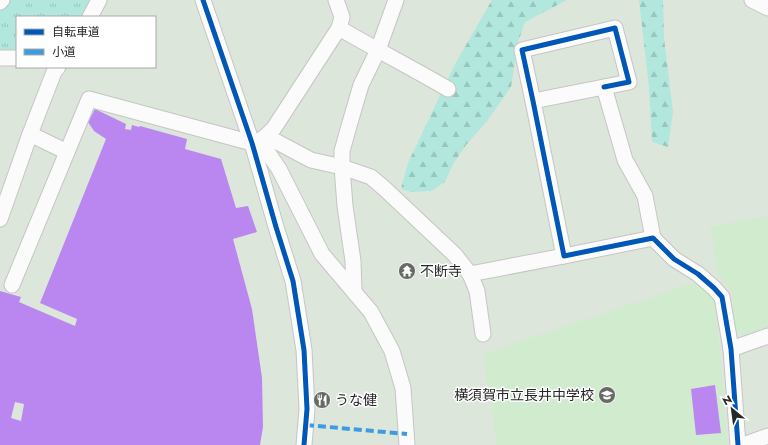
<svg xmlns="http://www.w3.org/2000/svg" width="768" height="445" font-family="Jost,'Noto Sans JP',sans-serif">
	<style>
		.education { fill: #d1ebce }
		.forest { fill: url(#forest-firs) }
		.park { fill: url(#park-tufts) }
		.water { fill: #ba87f0 }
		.pier { fill: #dde6db }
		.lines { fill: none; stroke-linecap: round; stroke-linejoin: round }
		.minor-casing { stroke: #c6c5c5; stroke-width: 17 }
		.minor { stroke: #fafbfa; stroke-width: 15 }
		.quiet { stroke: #3d9ce0; stroke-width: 4; stroke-dasharray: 8 4; stroke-linecap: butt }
		.cycleway-casing { stroke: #fff; stroke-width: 8 }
		.cycleway { stroke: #0057b8; stroke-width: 5 }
		.labels { text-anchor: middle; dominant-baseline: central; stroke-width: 3; stroke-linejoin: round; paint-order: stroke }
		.poi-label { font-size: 14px; fill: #272727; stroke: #fff; text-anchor: start }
	</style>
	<defs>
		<pattern id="forest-firs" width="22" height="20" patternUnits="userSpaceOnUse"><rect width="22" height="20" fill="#b1e7dd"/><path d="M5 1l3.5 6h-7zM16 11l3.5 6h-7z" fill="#98c6be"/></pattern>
		<pattern id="park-tufts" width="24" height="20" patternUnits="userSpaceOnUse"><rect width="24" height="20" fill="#b1e7dd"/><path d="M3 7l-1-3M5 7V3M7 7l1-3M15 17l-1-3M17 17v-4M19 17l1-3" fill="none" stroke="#98c6be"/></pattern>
	</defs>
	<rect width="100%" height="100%" fill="#dde6db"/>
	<g class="education">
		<path d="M768,216V330L748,337L734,331L732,291L718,275L710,227Z"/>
		<path d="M700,281L715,298L728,445H497L483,354Z"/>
	</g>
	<g class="forest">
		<path d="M492,0H567L525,22L518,42L511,87L487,121L466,145L453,164L445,182L431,191L412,192L401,189L408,163L455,64Z"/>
		<path d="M639,0H663L664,38L673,112L668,147L652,142L649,87Z"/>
	</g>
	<path class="park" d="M8,0H90L82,17H17V50L0,51V11Z"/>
	<g class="water">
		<path d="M95,109L126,124L125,129L131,130L132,125L139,127L140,126L187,139L185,149L221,159L236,208L248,206L257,232L233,239L252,309L262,378L263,427L260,445H0V291L21,297L19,302L75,326L77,319L40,303L106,139L94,131L88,122Z"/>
		<path d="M715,385L721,433L696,435L691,389Z"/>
	</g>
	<path class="pier" d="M15,402L24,404L21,421L11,418Z"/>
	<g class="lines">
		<g class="minor-casing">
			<g id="minor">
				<path d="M203,0L252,143L276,227L293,281L304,350L307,409L304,445"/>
				<path d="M752,0L768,8"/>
				<path d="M0,2L2,0"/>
				<path d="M90,17L99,0"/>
				<path d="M339,28C375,49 412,68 448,89"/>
				<path d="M0,58H17"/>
				<path d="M604,87L629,82L615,28L522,50L533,101L564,256L653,238L674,259L698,274L714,288L722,297L731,349L738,445"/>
				<path d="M533,101L604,87L625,160L645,196L653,238"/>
				<path d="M30,134L67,152"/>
				<path d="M266,136L311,160L342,167L371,177L385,189L455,255L470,274L477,291L483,334"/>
				<path d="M260,141L279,169L322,254L371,312L392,351L403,388L407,445"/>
				<path d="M0,219L30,134L54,72L58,67"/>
				<path d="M470,274L564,256"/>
				<path d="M12,285L89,99L252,143C263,140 266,136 274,128L339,28L342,17L336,0"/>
				<path d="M354,291L353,261L345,206L342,167V151L349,126L361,85L378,50L396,0"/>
				<path d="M731,349L768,336"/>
				<path d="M743,445L768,436"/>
			</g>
		</g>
		<use href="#minor" class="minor"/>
		<path class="quiet" d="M306,425L407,434"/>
		<g class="cycleway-casing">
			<g id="cycleway">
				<path d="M203,0L252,143L276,227L293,281L304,350L307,409L304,445"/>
				<path d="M604,87L629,82L615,28L522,50L533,101L564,256L653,238L674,259L698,274L714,288L722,297L731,349L738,445"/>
			</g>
		</g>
		<use href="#cycleway" class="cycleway"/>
	</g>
	<defs>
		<g id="temple-disc" transform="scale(0.9)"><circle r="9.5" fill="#676a66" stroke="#fff"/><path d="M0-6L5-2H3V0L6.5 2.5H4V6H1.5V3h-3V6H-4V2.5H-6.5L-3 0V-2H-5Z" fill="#fff"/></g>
		<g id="school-disc" transform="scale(0.9)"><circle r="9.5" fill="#676a66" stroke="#fff"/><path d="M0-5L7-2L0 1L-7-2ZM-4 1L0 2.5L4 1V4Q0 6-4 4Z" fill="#fff"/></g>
		<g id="restaurant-disc" transform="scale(0.9)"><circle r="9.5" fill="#676a66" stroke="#fff"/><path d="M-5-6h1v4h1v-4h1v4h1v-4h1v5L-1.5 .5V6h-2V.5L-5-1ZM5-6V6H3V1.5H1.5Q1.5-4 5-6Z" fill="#fff"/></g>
	</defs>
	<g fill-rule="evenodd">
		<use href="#temple-disc" x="407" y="271"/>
		<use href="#school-disc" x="607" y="395"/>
		<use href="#restaurant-disc" x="322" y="400"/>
	</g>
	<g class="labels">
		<g class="poi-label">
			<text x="420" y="271">不断寺</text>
			<text x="594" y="395" text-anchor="end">横須賀市立長井中学校</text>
			<text x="335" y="400">うな健</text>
		</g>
	</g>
	<rect x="16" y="16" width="140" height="52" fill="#ffffff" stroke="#a9a9a9"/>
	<rect x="24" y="29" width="20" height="6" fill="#0057b8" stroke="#a9a9a9"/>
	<text x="52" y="36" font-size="12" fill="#272727">自転車道</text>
	<rect x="24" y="49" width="20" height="6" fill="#3d9ce0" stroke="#a9a9a9"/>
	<text x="52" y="56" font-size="12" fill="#272727">小道</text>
	<g transform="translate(732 409) rotate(331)" stroke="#ffffff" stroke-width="3" paint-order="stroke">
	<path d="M0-3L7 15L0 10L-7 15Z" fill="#272727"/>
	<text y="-6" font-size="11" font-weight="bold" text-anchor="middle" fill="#272727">N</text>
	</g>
</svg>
